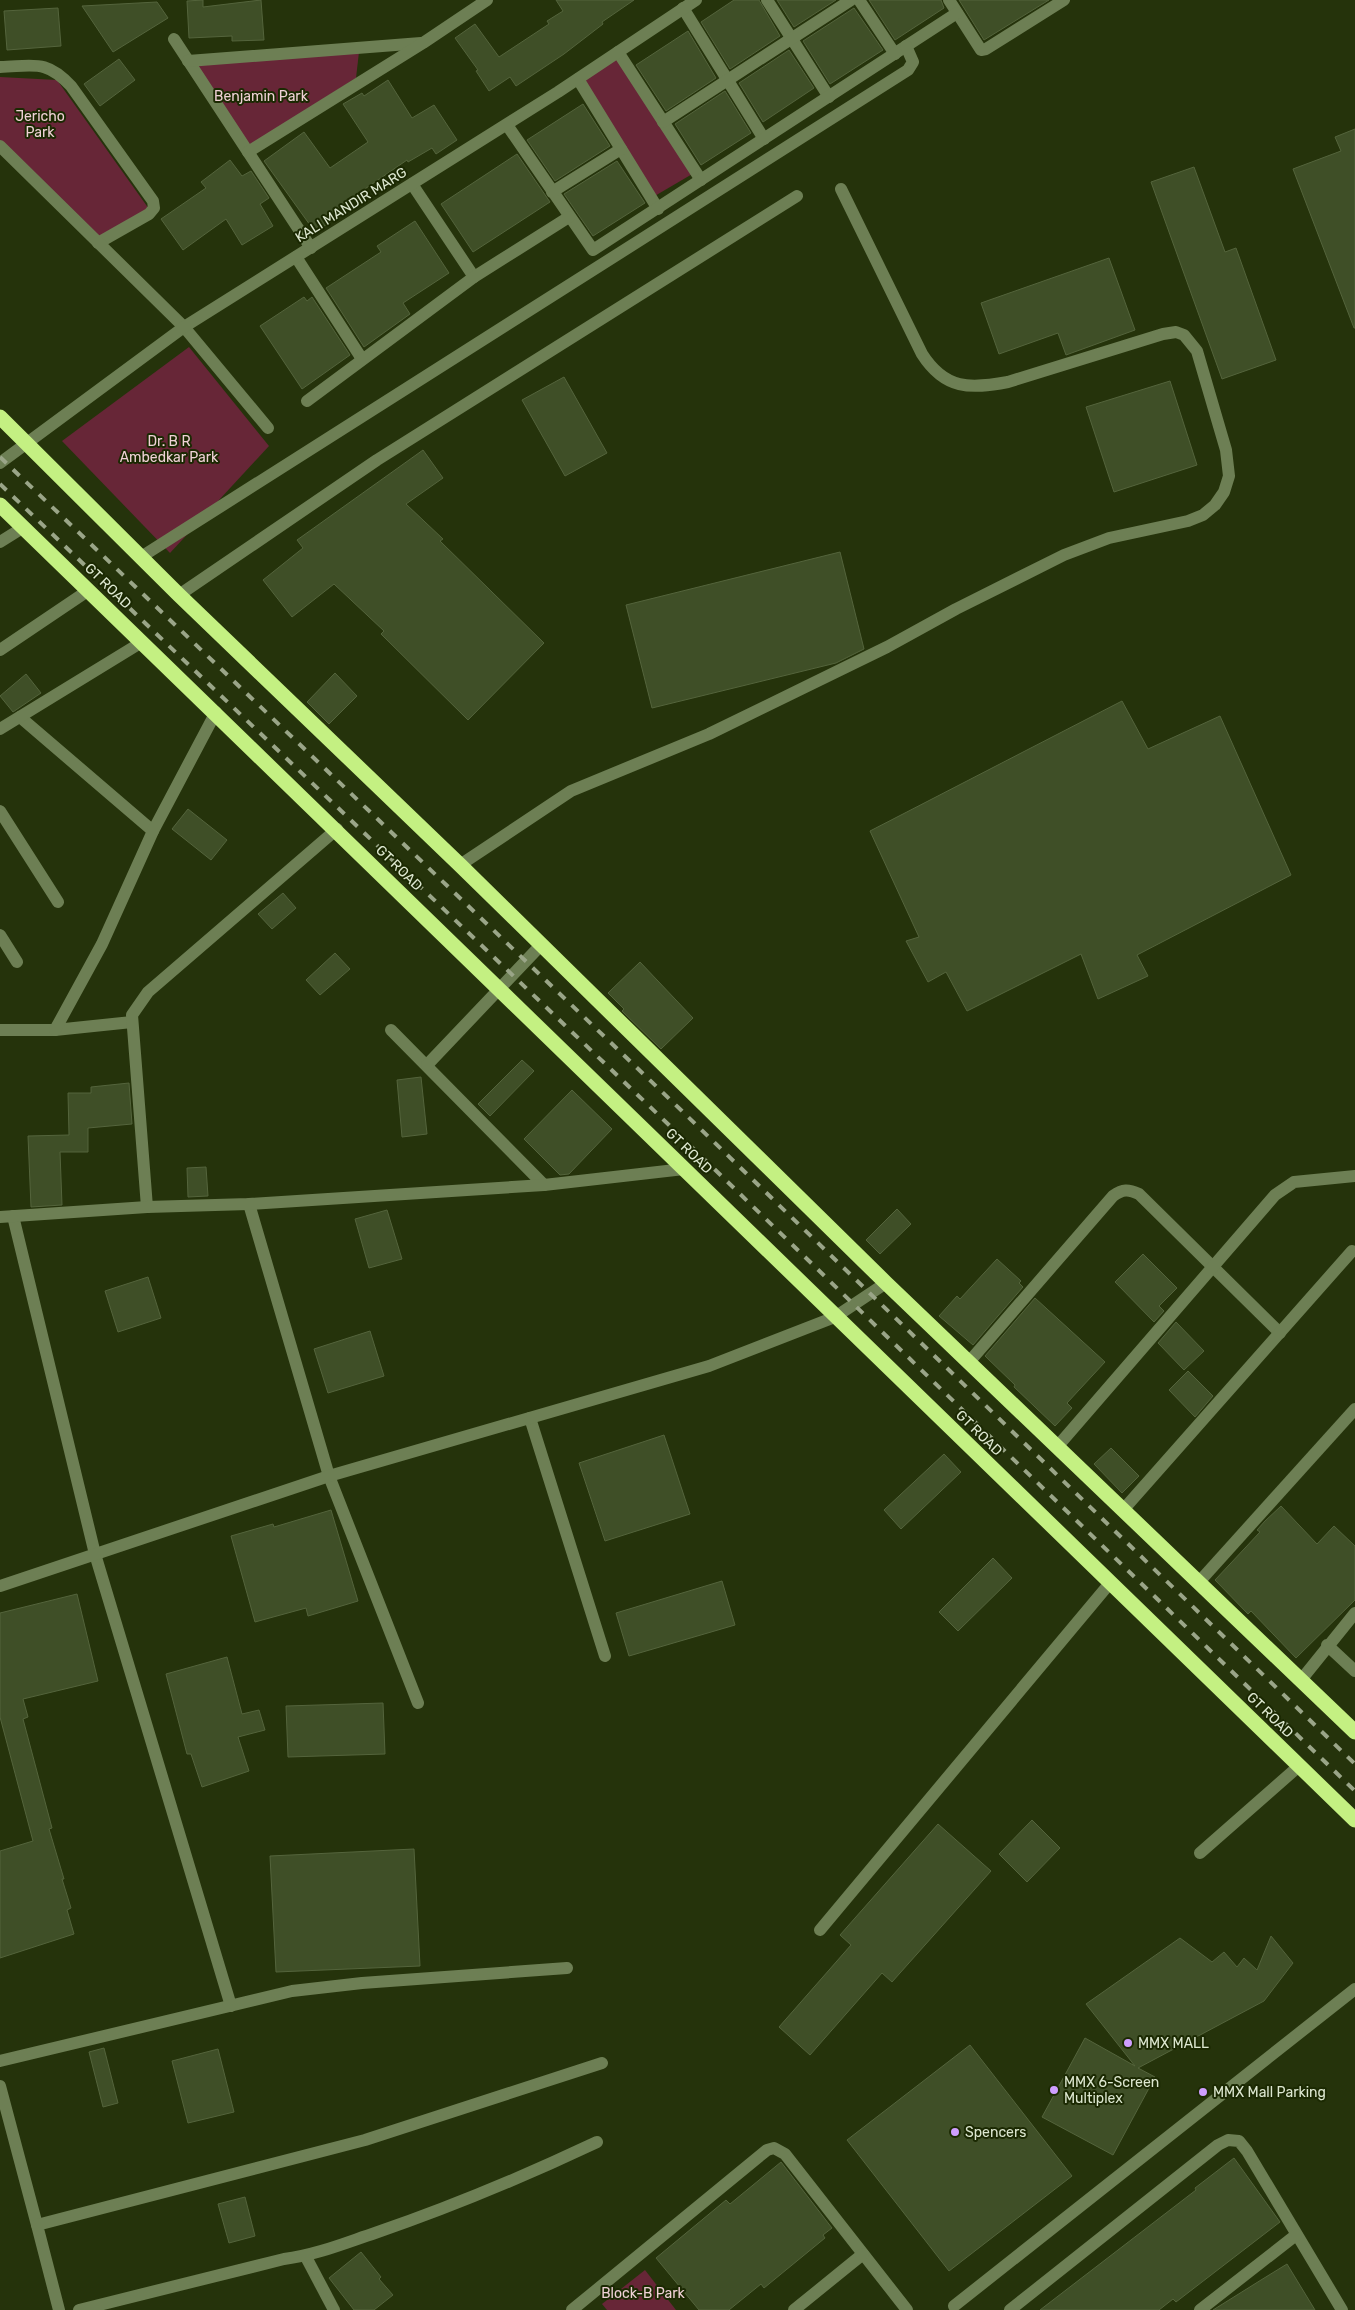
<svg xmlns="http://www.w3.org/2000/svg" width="1355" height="2310" font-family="Rubik,sans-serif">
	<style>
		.green { fill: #672637 }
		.building { fill: #3f4f27; stroke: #54643c }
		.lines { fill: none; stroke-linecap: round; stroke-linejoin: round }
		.minor { stroke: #6d7f54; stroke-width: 12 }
		.highway { stroke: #c4f082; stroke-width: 15 }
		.rail { stroke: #9aa588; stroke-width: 4; stroke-dasharray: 9 9; stroke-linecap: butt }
		.poi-dot { fill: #cf9eff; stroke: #1b2902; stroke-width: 2 }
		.labels { text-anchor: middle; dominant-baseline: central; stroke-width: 4; stroke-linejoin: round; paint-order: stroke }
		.park-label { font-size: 14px; fill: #f0d1d6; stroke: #1b2902 }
		.street-label { font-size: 14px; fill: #dde7d0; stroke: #1b2902 }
		.poi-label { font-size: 14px; fill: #dde7d0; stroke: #1b2902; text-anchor: start }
	</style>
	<rect width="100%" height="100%" fill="#25330b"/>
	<g class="green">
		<path d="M359,52L356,78L249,146L194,64Z"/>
		<path d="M617,55L694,173L653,197L582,80Z"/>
		<path d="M0,77L57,80L149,209L99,237L0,141Z"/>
		<path d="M189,347L269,446L170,553L62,441Z"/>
		<path d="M645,2270L676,2310H607L602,2304Z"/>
	</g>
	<g class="building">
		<path d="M203,0V7L261,0L264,40L232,41V36L189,38L187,1Z"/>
		<path d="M556,0H634L602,22L603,24L564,54L516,86L510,77L489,91L476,71L478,70L455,38L475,24L499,57L549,24L547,21L563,11Z"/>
		<path d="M734,0H759L780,36L730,69L701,22Z"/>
		<path d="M777,0H836L794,27Z"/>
		<path d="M869,0H941L944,8L895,40Z"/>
		<path d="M959,0H1049L984,40Z"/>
		<path d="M157,2L168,18L113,52L82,6Z"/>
		<path d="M58,8L61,46L7,50L4,11Z"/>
		<path d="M854,8L883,50L830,84L803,41Z"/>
		<path d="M688,31L716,78L666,111L636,65Z"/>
		<path d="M789,50L814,88L763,122L739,83Z"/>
		<path d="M119,59L135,80L100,106L84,84Z"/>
		<path d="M388,80L412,118L434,105L457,140L436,154L432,148L408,162L407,160L343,204L347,211L315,232L264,161L304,132L330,168L368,142L343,104L362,93L364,96Z"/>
		<path d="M725,91L751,133L701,165L675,124Z"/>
		<path d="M583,104L610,146L555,181L527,140Z"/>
		<path d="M1355,129V328H1354L1293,169L1341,151L1335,137Z"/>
		<path d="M517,154L550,202L473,252L441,204Z"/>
		<path d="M230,160L242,176L251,171L269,198L260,204L273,226L242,245L226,219L183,250L161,219L206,188L201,182Z"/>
		<path d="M617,161L645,203L593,236L564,194Z"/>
		<path d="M1194,167L1225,252L1236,248L1276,360L1222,379L1151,182Z"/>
		<path d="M415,221L449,273L403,303L410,314L364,347L326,288L381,252L377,246Z"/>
		<path d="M1109,258L1135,330L1066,355L1058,333L999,354L981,303Z"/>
		<path d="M304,297L307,301L312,297L350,355L302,389L260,326Z"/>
		<path d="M564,377L607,453L565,476L522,400Z"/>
		<path d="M1170,381L1197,465L1114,492L1086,407Z"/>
		<path d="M423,450L443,478L406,504L443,539L440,541L544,643L468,720L381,634L384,631L334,584L292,617L263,580L303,548L297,540Z"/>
		<path d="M840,552L864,649L836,663L652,708L626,605Z"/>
		<path d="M335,673L357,696L329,724L307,702Z"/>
		<path d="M26,674L41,693L13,712L0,696Z"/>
		<path d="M1122,701L1148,749L1220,716L1291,875L1137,955L1148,976L1098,999L1081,954L967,1011L946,972L928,982L906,941L919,937L870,831Z"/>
		<path d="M188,809L227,840L211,860L172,829Z"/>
		<path d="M283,893L296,908L272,929L258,914Z"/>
		<path d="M335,953L350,969L320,995L306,980Z"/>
		<path d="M640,962L693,1018L661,1049L622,1011L624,1009L608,993Z"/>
		<path d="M522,1060L534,1071L490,1116L478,1104Z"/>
		<path d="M421,1077L427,1134L402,1137L397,1080Z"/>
		<path d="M129,1083L132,1124L88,1128V1152H60L62,1205L31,1207L28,1136L69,1135L68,1093H91V1087Z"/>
		<path d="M572,1090L612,1129L569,1174L560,1175L524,1139Z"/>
		<path d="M206,1167L208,1196L188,1197L187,1168Z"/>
		<path d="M897,1209L911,1224L880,1254L866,1240Z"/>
		<path d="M387,1210L402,1259L369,1268L355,1219Z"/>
		<path d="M1143,1254L1177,1288L1159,1306L1164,1311L1154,1322L1115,1282Z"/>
		<path d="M997,1259L1021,1281L1019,1283L1023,1287L973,1345L939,1316L957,1296L960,1299Z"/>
		<path d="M148,1277L161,1318L118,1332L105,1291Z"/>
		<path d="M1035,1298L1105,1362L1067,1403L1072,1408L1055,1426L1014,1387L1015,1385L985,1356Z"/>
		<path d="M1176,1322L1204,1351L1184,1370L1158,1343Z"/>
		<path d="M370,1331L384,1376L328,1393L314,1349Z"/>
		<path d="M1188,1371L1213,1396L1195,1417L1169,1390Z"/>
		<path d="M664,1435L690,1514L605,1541L579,1463Z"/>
		<path d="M1111,1448L1139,1476L1122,1493L1094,1464Z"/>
		<path d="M944,1454L961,1472L901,1529L884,1510Z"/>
		<path d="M1281,1506L1317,1544L1334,1526L1355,1546V1600L1296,1658L1251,1611L1248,1614L1215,1580L1260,1532L1257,1530L1265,1521Z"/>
		<path d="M331,1510L358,1601L308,1616L306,1608L255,1622L231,1536L273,1524L274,1527Z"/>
		<path d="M993,1558L1012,1578L958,1631L939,1612Z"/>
		<path d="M722,1581L735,1625L629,1656L616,1613Z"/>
		<path d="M77,1594L98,1681L23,1699L28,1717L23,1719L52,1828L49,1829L64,1879H62L71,1908L67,1910L74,1934L0,1958V1851L33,1841L0,1717V1613Z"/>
		<path d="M227,1657L242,1714L259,1710L265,1730L238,1737L249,1771L202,1787L191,1754H187L166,1674Z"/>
		<path d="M383,1703L385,1754L288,1757L286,1706Z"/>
		<path d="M1032,1820L1060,1848L1027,1882L999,1854Z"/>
		<path d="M938,1824L991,1871L892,1982L882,1973L810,2055L779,2027L851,1945L840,1935Z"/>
		<path d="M414,1849L420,1966L276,1972L270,1856Z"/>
		<path d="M1271,1936L1293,1963L1264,2001L1138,2068L1155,2077L1113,2155L1042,2117L1085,2038L1135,2066L1086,2004L1180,1938L1212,1962L1224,1952L1237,1967L1244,1958L1257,1970Z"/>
		<path d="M970,2045L1072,2176L949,2271L847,2140Z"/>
		<path d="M104,2048L118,2103L103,2107L89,2052Z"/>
		<path d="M218,2049L234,2112L188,2123L172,2061Z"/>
		<path d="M1234,2158L1280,2222L1176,2302L1173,2299L1159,2310H1040L1196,2190L1195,2188Z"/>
		<path d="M781,2162L832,2228L823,2235L825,2238L764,2288L761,2284L729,2310H699L656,2258L726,2200L730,2204Z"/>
		<path d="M245,2197L255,2236L229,2243L218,2204Z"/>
		<path d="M361,2252L381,2277L379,2279L393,2295L374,2310H354L329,2278Z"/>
		<path d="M1287,2264L1315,2310H1213L1261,2280Z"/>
	</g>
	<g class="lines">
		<g class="minor">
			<path d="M767,0L829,97"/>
			<path d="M859,0L895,54"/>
			<path d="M949,0L981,50L986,49L1064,0"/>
			<path d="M683,8L764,139"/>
			<path d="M174,39L311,248"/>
			<path d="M618,52L701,180"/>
			<path d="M188,61L421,43"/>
			<path d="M0,67C34,66 46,59 71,86L153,201L154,208L149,214L98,243"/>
			<path d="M578,79L658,209"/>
			<path d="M663,122L851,0"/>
			<path d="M507,125L593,250L957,13"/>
			<path d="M0,146L184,327L268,428"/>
			<path d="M248,152L423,43L487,0"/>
			<path d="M412,184L474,277"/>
			<path d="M552,192L621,149"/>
			<path d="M296,257L362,359"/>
			<path d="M307,401L474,277L569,217"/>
			<path d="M0,463L184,327L558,92L696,0"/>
			<path d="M0,542L24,527"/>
			<path d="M141,557L908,70L913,62L906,46"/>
			<path d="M179,595L377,460L797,196"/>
			<path d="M0,650L89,590"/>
			<path d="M20,717L153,831"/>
			<path d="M0,729L142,642"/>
			<path d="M0,811L58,902"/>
			<path d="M460,865L571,791L709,734L887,647L956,609L1064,555L1109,538L1188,521L1203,515L1215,505L1224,492L1229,476L1226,450L1197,351L1184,335L1176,332L1163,334L1008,382C970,389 945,390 922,354L841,189"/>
			<path d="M0,935L17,962"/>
			<path d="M0,1030H55L132,1022"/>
			<path d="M55,1030L102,944L153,831L216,712"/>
			<path d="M391,1030L544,1185"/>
			<path d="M427,1065L541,945"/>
			<path d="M249,1204L329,1476L418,1703"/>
			<path d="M147,1207L132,1015L148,992L337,829"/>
			<path d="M13,1216L95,1554L231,2006"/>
			<path d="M0,1217L147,1207L249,1204L544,1185L684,1169"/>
			<path d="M969,1362L1113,1196C1123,1189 1128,1189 1139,1194L1280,1333"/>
			<path d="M530,1418L605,1656"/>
			<path d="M1057,1447L1275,1195L1294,1182L1355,1176"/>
			<path d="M1123,1510L1352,1251"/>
			<path d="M1199,1582L1355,1409"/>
			<path d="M0,1586L329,1476L709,1366L835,1317L886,1283"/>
			<path d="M1327,1645L1355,1671"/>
			<path d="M1301,1680L1355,1613"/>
			<path d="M1200,1853L1299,1766"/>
			<path d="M820,1930L1110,1583"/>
			<path d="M0,2061L292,1991L362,1983L567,1968"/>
			<path d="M0,2086L37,2225"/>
			<path d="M306,2257L334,2310"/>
			<path d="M954,2306L1355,1989"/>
			<path d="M59,2310L37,2225L365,2140L602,2063"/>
			<path d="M79,2310L284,2259C316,2255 345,2243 375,2233C451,2207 525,2176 597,2142"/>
			<path d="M572,2310L767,2150L774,2148L785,2154L907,2310"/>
			<path d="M794,2310L863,2254"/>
			<path d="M1010,2310L1218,2145L1228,2140L1239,2141L1247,2151L1342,2310"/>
			<path d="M1200,2310L1296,2235"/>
		</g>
		<g class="highway">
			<path d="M0,417L179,595L460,865L886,1283L1355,1732"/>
			<path d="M0,505C453,942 902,1383 1355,1820"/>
		</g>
		<g class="rail">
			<path d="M0,457L682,1111L1355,1764"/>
			<path d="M0,484L669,1125L1355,1791"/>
		</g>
	</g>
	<g class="poi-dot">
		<circle cx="1128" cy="2043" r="5"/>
		<circle cx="1054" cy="2090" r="5"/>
		<circle cx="1203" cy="2092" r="5"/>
		<circle cx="955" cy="2132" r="5"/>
	</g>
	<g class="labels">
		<g class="park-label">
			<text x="261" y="96">Benjamin Park</text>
			<text x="40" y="116">Jericho<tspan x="40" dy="16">Park</tspan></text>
			<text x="169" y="441">Dr. B R<tspan x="169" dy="16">Ambedkar Park</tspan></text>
			<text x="643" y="2293">Block-B Park</text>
		</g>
		<g class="street-label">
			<text transform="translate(351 205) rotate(-32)">KALI MANDIR MARG</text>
			<text transform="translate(108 586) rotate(44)">GT ROAD</text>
			<text transform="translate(399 868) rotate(44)">GT ROAD</text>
			<text transform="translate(689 1151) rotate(44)">GT ROAD</text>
			<text transform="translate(979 1433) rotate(44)">GT ROAD</text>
			<text transform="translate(1270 1715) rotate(44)">GT ROAD</text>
		</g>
		<g class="poi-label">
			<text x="1138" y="2043">MMX MALL</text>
			<text x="1064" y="2082">MMX 6-Screen<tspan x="1064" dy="16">Multiplex</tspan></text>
			<text x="1213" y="2092">MMX Mall Parking</text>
			<text x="965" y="2132">Spencers</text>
		</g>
	</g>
</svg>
